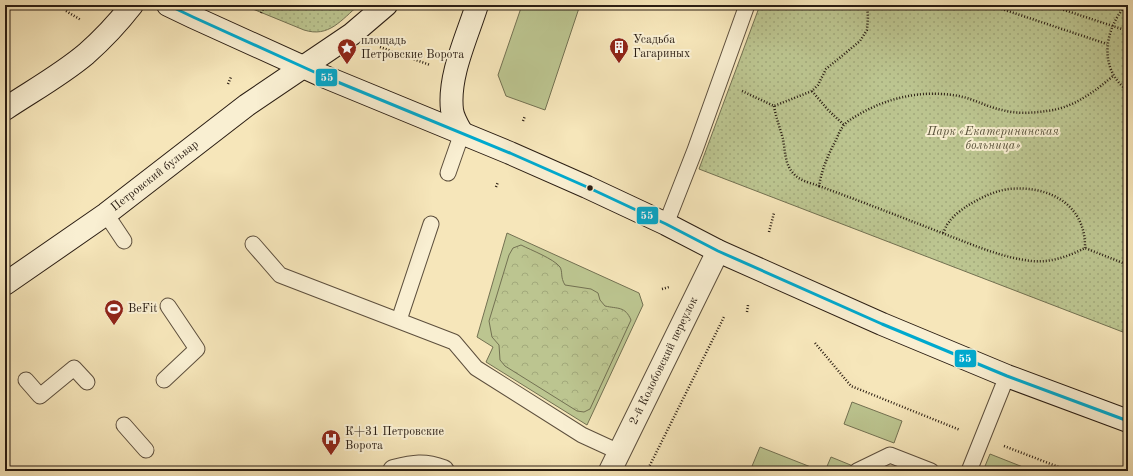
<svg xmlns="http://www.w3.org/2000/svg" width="1133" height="476" font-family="'Old Standard TT',serif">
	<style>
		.grass { fill: #bcc590; stroke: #737152 }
		.forest { fill: url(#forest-crowns); stroke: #737152 }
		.park { fill: url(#park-dots); stroke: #737152 }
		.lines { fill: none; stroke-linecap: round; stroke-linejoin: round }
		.service-casing { stroke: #5d4f3d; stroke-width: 17 }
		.minor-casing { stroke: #5d4f3d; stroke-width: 24 }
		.secondary-casing { stroke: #2a1d13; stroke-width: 24 }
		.path { stroke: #2a1d13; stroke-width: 2.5; stroke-dasharray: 1 2; stroke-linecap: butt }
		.service { stroke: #f9efd2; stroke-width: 15 }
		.minor { stroke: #f9efd2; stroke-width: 22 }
		.secondary { stroke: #f9efd2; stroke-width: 22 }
		.bus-1-casing { stroke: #f9efd2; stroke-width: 6 }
		.bus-1 { stroke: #00a9ce; stroke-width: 3 }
		.bus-dot { fill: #2a1d13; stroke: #f9efd2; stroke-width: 1.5 }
		.labels { text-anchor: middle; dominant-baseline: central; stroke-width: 4; stroke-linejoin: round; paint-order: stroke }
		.poi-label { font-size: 12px; fill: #2a1d13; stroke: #f9efd2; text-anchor: start }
		.park-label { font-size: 12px; font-style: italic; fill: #564f38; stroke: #f9efd2 }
		.street-label { font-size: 12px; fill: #2a1d13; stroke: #f9efd2 }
		.line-badge { stroke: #f9efd2; stroke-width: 1.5 }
		.badge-label { font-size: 11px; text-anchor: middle; font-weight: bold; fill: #fff }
	</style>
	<defs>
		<pattern id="forest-crowns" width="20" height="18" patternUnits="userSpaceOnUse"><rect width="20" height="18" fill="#bcc590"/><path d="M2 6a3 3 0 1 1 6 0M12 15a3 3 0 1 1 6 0" fill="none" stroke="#a2a97b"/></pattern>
		<pattern id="park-dots" width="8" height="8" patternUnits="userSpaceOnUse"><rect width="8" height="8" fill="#bcc590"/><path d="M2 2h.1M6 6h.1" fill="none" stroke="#a2a97b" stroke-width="1.8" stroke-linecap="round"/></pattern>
	</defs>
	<rect width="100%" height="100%" fill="#f6e6ba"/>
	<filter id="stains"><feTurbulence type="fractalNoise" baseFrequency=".005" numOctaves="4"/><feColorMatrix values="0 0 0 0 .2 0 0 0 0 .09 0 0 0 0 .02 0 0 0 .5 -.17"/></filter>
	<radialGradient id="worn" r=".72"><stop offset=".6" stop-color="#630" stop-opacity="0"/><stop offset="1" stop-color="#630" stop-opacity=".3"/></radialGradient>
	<g class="grass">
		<path d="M522,5H580L545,110L506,96L498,75Z"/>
		<path d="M507,233L639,293L643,305L587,425L486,362L493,347L477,337Z"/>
		<path d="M852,402L902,421L894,443L844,424Z"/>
		<path d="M760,447L821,471H750Z"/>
		<path d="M990,454L1033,471H983Z"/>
		<path d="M831,457L853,466L843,471H825Z"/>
	</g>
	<path class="forest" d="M521,245C531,250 554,259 560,267C563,272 560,277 565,285L591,289L598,293L600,300L605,306C618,309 625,306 631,320L590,409L584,412L577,411L505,366L500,360L499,345L492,337L489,321L509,255L513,248Z"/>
	<g class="park">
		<path d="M243,5H359C341,20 329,38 304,30Z"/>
		<path d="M760,5H1128V334L699,169Z"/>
	</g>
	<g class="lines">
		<g class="service-casing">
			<g id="service">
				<path d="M448,173L462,133"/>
				<path d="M106,214L124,241"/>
				<path d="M666,224L695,150L747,5"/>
				<path d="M253,244L280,275L454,342L476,368L582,435L619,452"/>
				<path d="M399,320L431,224"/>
				<path d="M26,380L40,396L74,368L87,382"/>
				<path d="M164,380L197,349L168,306"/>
				<path d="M124,425L146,450"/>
				<path d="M857,471L890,455L931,471"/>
				<path d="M969,471L1007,376"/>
			</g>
		</g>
		<g class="minor-casing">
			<g id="minor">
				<path d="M394,471C414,466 424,464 443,471"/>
				<path d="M610,471L718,251"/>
			</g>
		</g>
		<g class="secondary-casing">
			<g id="secondary">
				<path d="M168,5L193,17L323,76L510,153L587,187L666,224L718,251L882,324L1007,376L1128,421"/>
				<path d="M5,109C32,91 61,75 86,54C103,39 118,23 132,5"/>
				<path d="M462,133C458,126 453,118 452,110C448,76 467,37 477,5"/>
				<path d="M5,284L106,214L247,105L352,34L386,5"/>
			</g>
		</g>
		<g class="path">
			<path d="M990,5L1107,44"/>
			<path d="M1049,5L1128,31"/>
			<path d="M1108,5L1122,10"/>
			<path d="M1126,5C1104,30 1098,69 1128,91"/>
			<path d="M66,11L81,20"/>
			<path d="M261,13L265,5"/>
			<path d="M380,47L430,65"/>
			<path d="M228,84L231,77"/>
			<path d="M742,91L774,106L812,91L818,85L826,69L860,41L867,30L868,17L867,5"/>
			<path d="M812,91L828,110L844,125"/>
			<path d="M774,106C776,118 780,128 783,139C785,150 785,166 794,174C800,181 811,183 819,186C822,168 829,153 837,138C839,133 841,128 845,124C850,119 858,115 865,111C894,96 926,90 959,96C974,99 987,107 1002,110C1016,114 1033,113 1047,111C1073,108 1094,92 1113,76"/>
			<path d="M523,121L525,116"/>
			<path d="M819,186C860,201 901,217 942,233C971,244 1002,258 1032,261C1051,263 1069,256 1085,248L1128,265"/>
			<path d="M496,187L498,182"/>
			<path d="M769,232L774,213"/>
			<path d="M943,233C945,230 946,225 949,222C953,216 961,210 967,206C980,198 994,191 1009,189C1048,185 1086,204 1085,248"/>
			<path d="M662,289L669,287"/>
			<path d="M747,312L748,305"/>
			<path d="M815,343L851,386L960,430"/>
			<path d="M1004,446L1069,471"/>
			<path d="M647,471L724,317"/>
		</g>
		<use href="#service" class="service"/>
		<use href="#minor" class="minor"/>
		<use href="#secondary" class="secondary"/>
		<g class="bus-1-casing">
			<path id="bus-1" d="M168,5L193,17L323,76L510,153L587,187L666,224L718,251L882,324L1007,376L1128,421"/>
		</g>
		<use href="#bus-1" class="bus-1"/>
	</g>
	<defs>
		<g id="building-pin" transform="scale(1)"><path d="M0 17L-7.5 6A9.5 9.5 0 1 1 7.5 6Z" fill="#8f2418" stroke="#f9efd2"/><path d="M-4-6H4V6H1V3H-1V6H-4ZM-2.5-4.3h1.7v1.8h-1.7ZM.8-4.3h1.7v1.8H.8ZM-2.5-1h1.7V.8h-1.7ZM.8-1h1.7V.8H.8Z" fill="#fff"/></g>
		<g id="sight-pin" transform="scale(1)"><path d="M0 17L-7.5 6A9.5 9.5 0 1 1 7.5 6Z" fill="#8f2418" stroke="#f9efd2"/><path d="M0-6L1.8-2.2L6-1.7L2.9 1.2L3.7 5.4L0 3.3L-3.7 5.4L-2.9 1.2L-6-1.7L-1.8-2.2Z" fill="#fff"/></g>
		<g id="stadium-pin" transform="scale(1)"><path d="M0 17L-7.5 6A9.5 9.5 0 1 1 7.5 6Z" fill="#8f2418" stroke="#f9efd2"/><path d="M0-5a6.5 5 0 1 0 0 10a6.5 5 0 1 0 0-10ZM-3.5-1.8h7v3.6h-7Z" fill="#fff"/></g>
		<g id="hospital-pin" transform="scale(1)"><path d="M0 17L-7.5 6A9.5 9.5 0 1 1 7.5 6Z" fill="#8f2418" stroke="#f9efd2"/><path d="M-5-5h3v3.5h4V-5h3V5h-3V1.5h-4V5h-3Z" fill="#fff"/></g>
	</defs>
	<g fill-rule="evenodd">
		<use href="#building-pin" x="619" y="47"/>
		<use href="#sight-pin" x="347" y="48"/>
		<use href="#stadium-pin" x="114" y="309"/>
		<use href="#hospital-pin" x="331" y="439"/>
	</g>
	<circle class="bus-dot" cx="590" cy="188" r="3.5"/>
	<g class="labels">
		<g class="poi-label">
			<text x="633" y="40">Усадьба<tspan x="633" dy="14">Гагариных</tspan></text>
			<text x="361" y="41">площадь<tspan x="361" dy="14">Петровские Ворота</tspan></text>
			<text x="128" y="309">BeFit</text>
			<text x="345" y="432">К+31 Петровские<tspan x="345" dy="14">Ворота</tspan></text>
		</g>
		<g class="park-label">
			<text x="993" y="132">Парк «Екатерининская<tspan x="993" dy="14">больница»</tspan></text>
		</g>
		<g class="street-label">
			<text transform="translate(155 176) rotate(-38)">Петровский бульвар</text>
			<text transform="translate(664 361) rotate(-64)">2-й Колобовский переулок</text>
		</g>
	</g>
	<g class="line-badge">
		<rect x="315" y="68" width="23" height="19" rx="4" fill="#00a9ce"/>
		<rect x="636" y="206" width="23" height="19" rx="4" fill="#00a9ce"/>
		<rect x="954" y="349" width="23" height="19" rx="4" fill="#00a9ce"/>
	</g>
	<g class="badge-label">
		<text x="327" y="81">55</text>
		<text x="647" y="219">55</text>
		<text x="965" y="362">55</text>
	</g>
	<rect width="1133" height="476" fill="none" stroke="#f6e6ba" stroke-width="20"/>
	<rect x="6" y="6" width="1121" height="464" fill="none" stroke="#2a1d13" stroke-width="2"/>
	<rect x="10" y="10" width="1113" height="456" fill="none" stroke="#2a1d13"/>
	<rect width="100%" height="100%" filter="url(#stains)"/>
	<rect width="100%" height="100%" fill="url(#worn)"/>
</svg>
